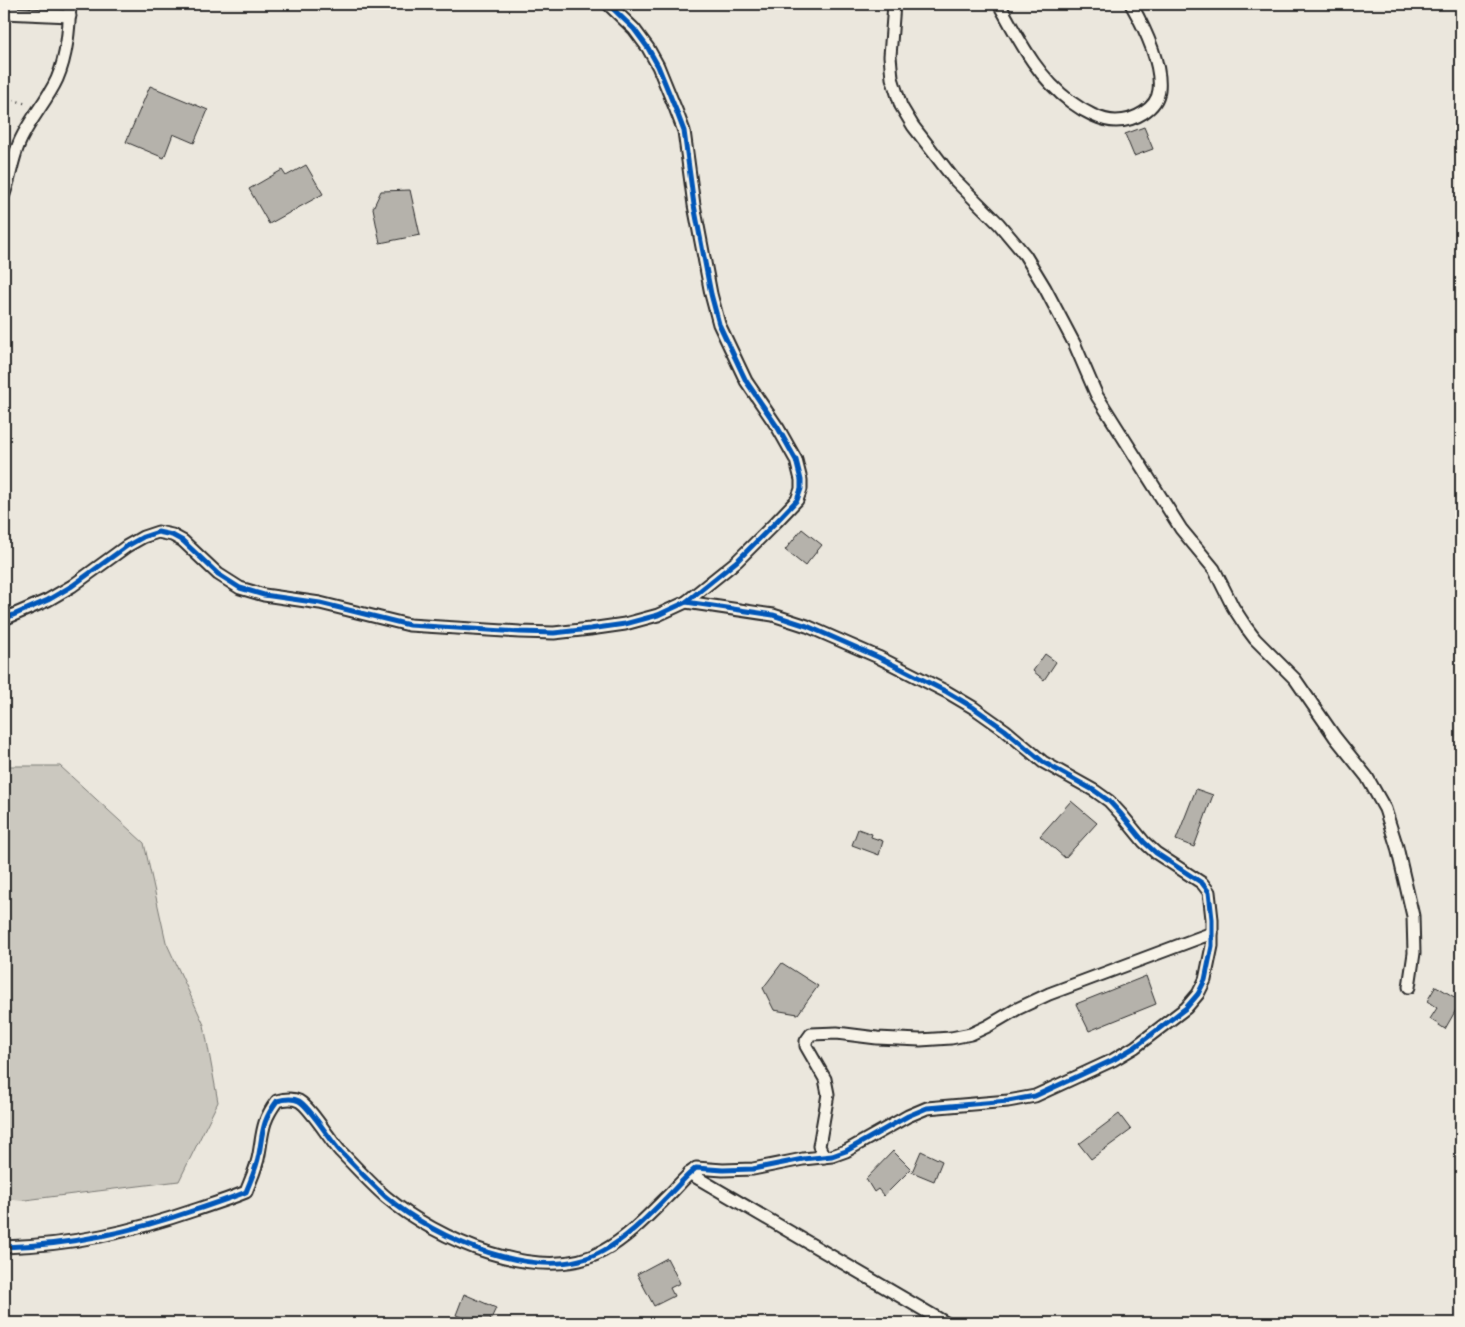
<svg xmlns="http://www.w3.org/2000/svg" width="1465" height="1327" font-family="'Shantell Sans',sans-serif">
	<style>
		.green { fill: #cbc8bf; stroke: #7b7a75 }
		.building { fill: #b5b2ab; stroke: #2b2b2b }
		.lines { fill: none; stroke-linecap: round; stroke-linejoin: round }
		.street-casing { stroke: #2b2b2b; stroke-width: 15 }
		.path { stroke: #2b2b2b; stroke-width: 2.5; stroke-dasharray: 1 4; stroke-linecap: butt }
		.street { stroke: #f7f3e8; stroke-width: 11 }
		.cycleway-casing { stroke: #f7f3e8; stroke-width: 8 }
		.cycleway { stroke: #0057b8; stroke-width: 5 }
	</style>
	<rect width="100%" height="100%" fill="#ebe7dd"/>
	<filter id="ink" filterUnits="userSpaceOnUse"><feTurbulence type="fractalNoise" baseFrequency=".02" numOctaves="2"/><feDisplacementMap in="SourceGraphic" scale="10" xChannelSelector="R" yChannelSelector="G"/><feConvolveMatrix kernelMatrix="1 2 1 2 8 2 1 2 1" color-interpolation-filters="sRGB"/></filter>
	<g filter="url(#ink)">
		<path class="green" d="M4,766H60L144,843L166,942L204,1025L218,1102L179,1181L25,1200L4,1199Z"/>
		<g class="building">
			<path d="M150,86L208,110L194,143L173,134L164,158L126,142Z"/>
			<path d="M1144,127L1153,149L1134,156L1125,134Z"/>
			<path d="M306,165L323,194L269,224L249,189L282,170L286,176Z"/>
			<path d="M410,190L420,235L380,243L373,208L381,191Z"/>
			<path d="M802,529L822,545L805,566L785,550Z"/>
			<path d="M1045,654L1056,662L1044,680L1033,671Z"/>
			<path d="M1196,789L1213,795L1194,847L1176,840Z"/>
			<path d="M1071,801L1097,823L1065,858L1040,836Z"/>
			<path d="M858,829L872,834L871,837L883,841L879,855L852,845Z"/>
			<path d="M782,963L818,986L798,1014L774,1010L763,988Z"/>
			<path d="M1146,976L1156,1004L1089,1031L1076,1004Z"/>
			<path d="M1436,986L1461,1001L1445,1029L1430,1019L1437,1008L1427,1001Z"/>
			<path d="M1119,1114L1131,1130L1091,1159L1079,1144Z"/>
			<path d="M893,1151L911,1169L884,1196L878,1189L874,1192L866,1179Z"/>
			<path d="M921,1151L942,1161L934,1181L912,1172Z"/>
			<path d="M667,1258L680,1283L670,1288L674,1296L654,1306L637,1274Z"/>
			<path d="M464,1294L496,1308L489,1323H458L461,1317L456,1315Z"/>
		</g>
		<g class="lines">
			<g class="street-casing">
				<g id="street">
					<path d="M894,4L890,56L892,78L901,106L913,126L953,178L999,224L1025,255L1045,288L1075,345L1097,396L1181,529L1214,569L1233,607L1246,627L1255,639L1295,679L1335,737L1367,777L1385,809L1397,847L1413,916L1414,953L1409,987"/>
					<path d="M999,4C1019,40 1037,77 1071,102C1083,111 1101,121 1116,121C1134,121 1157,109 1159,90C1162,63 1144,27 1131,4"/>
					<path d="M4,13L70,16"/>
					<path d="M4,194C10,178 12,161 18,146C27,122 46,103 57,79C67,56 69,29 70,4"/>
					<path d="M4,619L48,600L72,586L127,546L143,537L158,532L172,535L183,541L218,574L240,588L264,595L320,603L409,625L520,632L554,633L590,629L625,624L658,615L686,602L737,561L776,522L797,500L801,489V480L796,460L778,428L746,381L719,324L711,294L694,205L684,131L676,110L658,66L648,48L634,29L608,4"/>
					<path d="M824,1157L819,1146L828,1094L825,1079L806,1046V1041L811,1034L837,1033L877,1038L920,1040L951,1038L971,1034L988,1026L1017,1009L1049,994L1212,933"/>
					<path d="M689,1173L946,1323"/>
					<path d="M4,1247C72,1245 131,1232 195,1210C213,1204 229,1199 246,1192C251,1179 257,1167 259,1154C263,1131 262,1121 277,1101C284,1099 293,1098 299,1101C310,1107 330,1140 340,1151C355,1166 370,1183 386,1197C436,1239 540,1286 603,1251C627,1238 647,1217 666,1198C676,1188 685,1177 696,1168L723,1170L753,1169L803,1159L832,1156L846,1151L908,1116L927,1108L1008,1101L1035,1096L1113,1060L1135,1047L1186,1008L1198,994L1205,980L1212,946V919L1209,892L1202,883L1156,853L1144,842L1121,814L1109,801L1095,791L1043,762L1005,730L974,708L947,692L878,657L807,626L773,615L686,602"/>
				</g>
			</g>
			<path class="path" d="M4,97L27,104"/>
			<use href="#street" class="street"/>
			<g class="cycleway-casing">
				<g id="cycleway">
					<path d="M4,619L48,600L72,586L127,546L143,537L158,532L172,535L183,541L218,574L240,588L264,595L320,603L409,625L520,632L554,633L590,629L625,624L658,615L686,602L737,561L776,522L797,500L801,489V480L796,460L778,428L746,381L719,324L711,294L694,205L684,131L676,110L658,66L648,48L634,29L608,4"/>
					<path d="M4,1247C72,1245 131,1232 195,1210C213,1204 229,1199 246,1192C251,1179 257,1167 259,1154C263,1131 262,1121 277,1101C284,1099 293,1098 299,1101C310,1107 330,1140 340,1151C355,1166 370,1183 386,1197C436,1239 540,1286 603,1251C627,1238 647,1217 666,1198C676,1188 685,1177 696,1168L723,1170L753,1169L803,1159L832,1156L846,1151L908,1116L927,1108L1008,1101L1035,1096L1113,1060L1135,1047L1186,1008L1198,994L1205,980L1212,946V919L1209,892L1202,883L1156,853L1144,842L1121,814L1109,801L1095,791L1043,762L1005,730L974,708L947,692L878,657L807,626L773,615L686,602"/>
				</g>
			</g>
			<use href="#cycleway" class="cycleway"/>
		</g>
	</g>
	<rect width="1465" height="1327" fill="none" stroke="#f7f3e8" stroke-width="20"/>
	<rect x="10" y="10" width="1445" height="1307" fill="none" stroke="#2b2b2b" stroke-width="2" filter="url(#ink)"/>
</svg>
